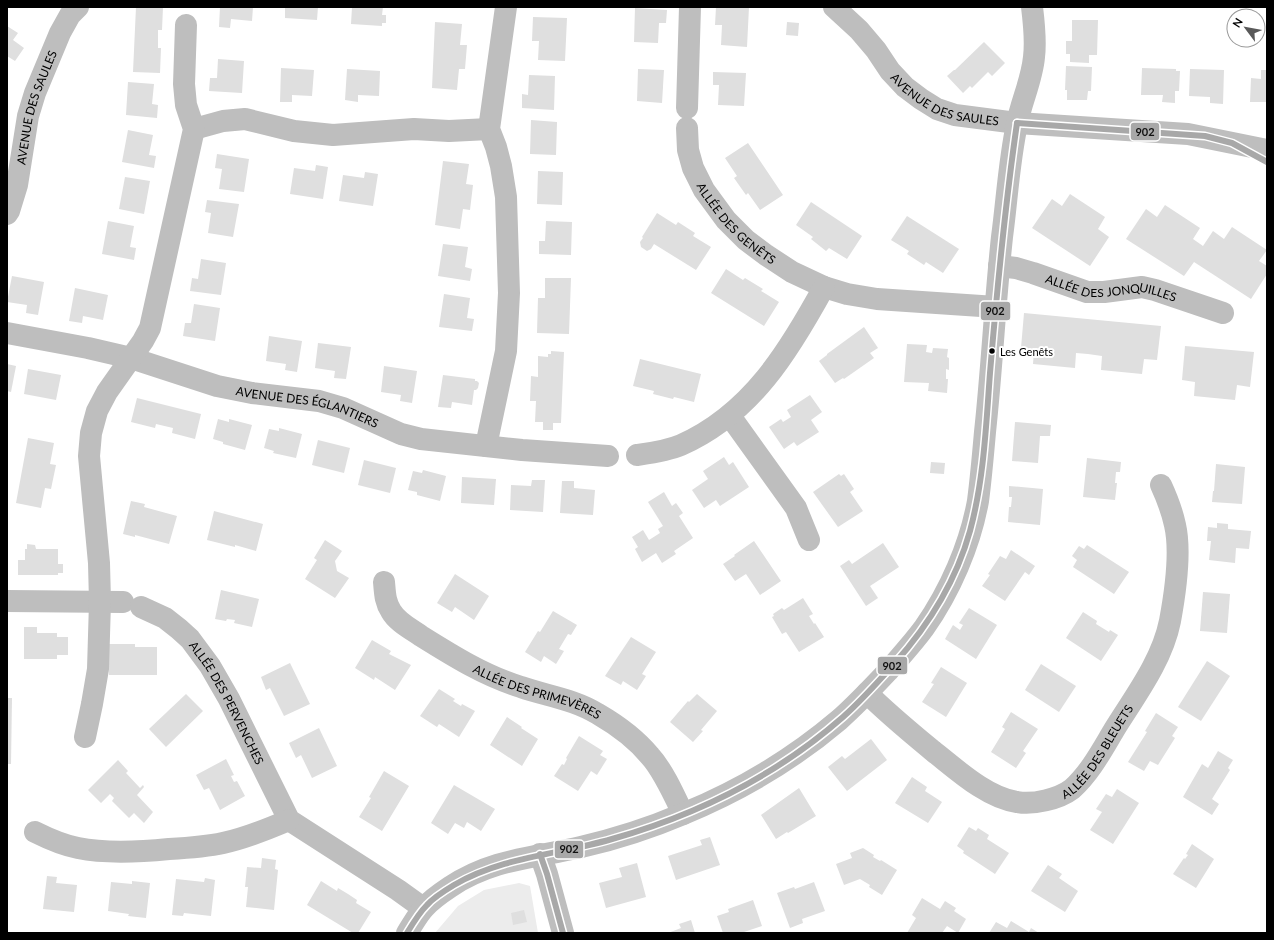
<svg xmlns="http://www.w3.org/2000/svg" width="1274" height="940" font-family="Lato,sans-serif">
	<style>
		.green { fill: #ececec }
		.building { fill: #dfdfdf }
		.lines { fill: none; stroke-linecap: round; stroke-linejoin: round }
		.minor { stroke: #bebebe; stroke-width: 22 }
		.bus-1-casing { stroke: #fff; stroke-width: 9 }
		.bus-1 { stroke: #a8a8a8; stroke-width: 6 }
		.bus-dot { fill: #000; stroke: #fff; stroke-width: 1.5 }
		.labels { text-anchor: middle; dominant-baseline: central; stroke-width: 4; stroke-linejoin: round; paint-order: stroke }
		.bus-label { font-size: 11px; fill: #000; stroke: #fff; text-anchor: start }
		.street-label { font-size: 12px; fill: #000; stroke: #fff }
		.line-badge { stroke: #fff; stroke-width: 1.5 }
		.pale-badge-label { font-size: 11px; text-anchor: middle; font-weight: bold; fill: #111 }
	</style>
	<rect width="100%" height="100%" fill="#fff"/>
	<path class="green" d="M519,883L530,886L538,933H435L458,906L484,890Z"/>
	<g class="building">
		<path d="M136,7H163L162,30H158V48H161L160,73L133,72Z"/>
		<path d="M220,7H253L252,21L231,19L230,28L219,27Z"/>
		<path d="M285,7H318L317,20L285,18Z"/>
		<path d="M352,7H383L382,15H386V23H382V26L351,24Z"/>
		<path d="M716,7H749L747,47L721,45L722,25H715Z"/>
		<path d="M635,8L667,10L666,23H659L658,43L634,42Z"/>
		<path d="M533,17L567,18L565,61L538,60L539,41H532Z"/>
		<path d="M1072,20H1098L1097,55H1089V63L1070,62V54H1066V41H1072Z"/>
		<path d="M435,22L462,24L460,45H467L465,69H459L457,90L432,88Z"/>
		<path d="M787,22L799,23L798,36L786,35Z"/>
		<path d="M7,26L18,33L13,40L24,48L15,61L7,56Z"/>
		<path d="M984,42L1005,63L992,76L988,72L972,88L970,86L963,93L947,76L954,70H955Z"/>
		<path d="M218,59L244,61L242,93L209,91L210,78H217Z"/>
		<path d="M1066,66L1092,67L1091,91H1088L1087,100H1067V90H1065Z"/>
		<path d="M281,68L314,70L312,96L292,95V102H280Z"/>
		<path d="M1142,68L1176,69V71H1180L1179,91H1175V103L1162,102L1163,95H1141Z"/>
		<path d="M347,69L380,71L379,96L358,95V102L345,100Z"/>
		<path d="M638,69L664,70L662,103L637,101Z"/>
		<path d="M1190,69L1224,70L1223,104L1210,103V97L1189,96Z"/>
		<path d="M1261,70H1267V102H1250L1251,78L1261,79Z"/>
		<path d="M713,72L746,73L744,106L718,105L719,85H713Z"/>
		<path d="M529,75L555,76L554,110L522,108V94L528,95Z"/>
		<path d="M128,82L154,84L152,104L158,105L157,118L126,115Z"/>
		<path d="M531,120L557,122L556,155L530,154Z"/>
		<path d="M128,130L153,135L149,155L156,156L154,168L122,162Z"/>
		<path d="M748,143L783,195L760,210L748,193L746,195L734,178L737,176L725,158Z"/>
		<path d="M217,154L249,159L244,192L219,189L222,169L215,168Z"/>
		<path d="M443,161L469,164L466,184L473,185L470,210L463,209L460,229L435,225Z"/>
		<path d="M316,165L328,167L323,199L290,194L294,168L315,171Z"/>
		<path d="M538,171L563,172L562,205L537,204Z"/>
		<path d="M365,172L378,174L373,206L339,201L343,175L364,178Z"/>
		<path d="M125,177L150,181L144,214L119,209Z"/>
		<path d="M1070,194L1105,217L1098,229L1109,237L1090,266L1032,228L1052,199L1062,206Z"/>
		<path d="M207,200L239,204L233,237L208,233L211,213L205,212Z"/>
		<path d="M811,202L862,236L847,259L829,248L826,251L811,239L813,237L796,225Z"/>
		<path d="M1165,205L1200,228L1193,239L1203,246L1213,231L1224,239L1232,227L1267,250L1259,261L1267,266V274L1251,299L1194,262L1184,276L1126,239L1146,209L1157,217Z"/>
		<path d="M657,213L676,225L678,222L695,233L693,236L711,247L696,270L654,244L651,249L647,251L641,247L640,242L643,238L642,237Z"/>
		<path d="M907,216L959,249L943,273L926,262L924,265L907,254L909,251L891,240Z"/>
		<path d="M108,221L134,226L130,247L136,248L134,260L102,254Z"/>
		<path d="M546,221L572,222L571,255L539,254V241H545Z"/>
		<path d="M443,244L468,247L465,267L472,269L470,281L438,276Z"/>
		<path d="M201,259L226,263L221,295L190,291L192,278L198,279Z"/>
		<path d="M726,269L743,280L745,278L763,289L761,291L779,302L764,326L711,293Z"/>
		<path d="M12,276L44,282L38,315L26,313L27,305L7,302Z"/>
		<path d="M545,278H571L569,334L537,333L538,298H545Z"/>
		<path d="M75,288L108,295L103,320L83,316L82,323L69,321Z"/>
		<path d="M444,294L470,298L467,318L474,319L472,331L439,327Z"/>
		<path d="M194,304L220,308L215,341L183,336L185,323H191Z"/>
		<path d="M1024,313L1161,326L1157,360L1144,359L1142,374L1101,370L1102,356L1088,354L1076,353L1075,368L1033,364L1034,350L1021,348Z"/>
		<path d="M864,327L878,348L870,353L874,358L844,379L843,378L835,383L819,361L827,355V354Z"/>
		<path d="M269,336L302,341L297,372L285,370L286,364L266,361Z"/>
		<path d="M318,343L351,347L346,379L334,378L335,371L315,368Z"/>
		<path d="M907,344L927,345L926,352L932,353L933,348L948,349L947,357L949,358V370L946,369V379H948L947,393L928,391L929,383L904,382Z"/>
		<path d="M1185,346L1254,352L1250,387L1237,385L1235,400L1194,396L1195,382L1182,380Z"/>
		<path d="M551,351L564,352L561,423H553V430H543V422H535L536,401H530L531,376L538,377V356L548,357V354H551Z"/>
		<path d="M640,359L701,374L694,402L674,397L673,399L653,394L654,391L633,386Z"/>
		<path d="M7,364L16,366L11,392L7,391Z"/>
		<path d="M384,366L417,371L412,403L400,401L401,395L381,392Z"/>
		<path d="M28,369L61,375L56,400L24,394Z"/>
		<path d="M443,375L475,379V381H477L479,383L478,388L476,390H474L472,405L452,402L451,408L438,407Z"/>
		<path d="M810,395L822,412L811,420L819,432L797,446L794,442L784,449L769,427L781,419L783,422L791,417L787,410Z"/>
		<path d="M137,398L201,414L195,439L172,433L173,428L156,424L155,428L131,422Z"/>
		<path d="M218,419L229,422V419L252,425L245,450L223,444V442L213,439Z"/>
		<path d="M1015,422L1051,425L1050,436H1040L1038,463L1012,461Z"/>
		<path d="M279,428L302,434L296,458L273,453L274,451L264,448L269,429L279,431Z"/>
		<path d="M28,438L54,443L50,464L56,465L51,489L45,488L41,508L16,503Z"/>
		<path d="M318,440L350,448L344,473L312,465Z"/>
		<path d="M724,457L729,465L733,462L749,487L720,506L716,500L704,508L692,490L708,479L703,471Z"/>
		<path d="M1087,458L1121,462L1120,472H1116L1115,483H1117L1115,500L1083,497Z"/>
		<path d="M364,460L396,468L390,493L358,485Z"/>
		<path d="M931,462L945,463L944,474L930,473Z"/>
		<path d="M1216,464L1245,467L1242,504L1212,502L1213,491H1214Z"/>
		<path d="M423,470L446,476L440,501L417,495V492L408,490L413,471L422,473Z"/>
		<path d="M839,474L841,476L844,474L854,489L850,492L863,511L838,527L813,492Z"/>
		<path d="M462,477L496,479L494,505L461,503Z"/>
		<path d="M532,480H545L543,512L510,510L511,485L531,486Z"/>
		<path d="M562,481H574V488L595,490L593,515L560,513Z"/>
		<path d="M1009,486L1043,489L1040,525L1008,522L1009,507H1011L1012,497H1009Z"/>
		<path d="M664,492L672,506L676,503L683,513L679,516L693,538L674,551L676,554L662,563L656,553L642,562L635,549L638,547L632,537L643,530L649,540L660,533L658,529L663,526L648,502Z"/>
		<path d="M131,501L145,504L144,507L177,516L169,544L135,535V537L123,534Z"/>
		<path d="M214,511L263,524L256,551L235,545V547L207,540Z"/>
		<path d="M1217,523L1228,524V529L1251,531L1249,549L1236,548L1235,563L1209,560L1211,541H1207L1208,527L1217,528Z"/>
		<path d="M325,540L342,551L335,561L337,571L349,578L335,598L305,579L317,560L314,558Z"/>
		<path d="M754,541L781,581L760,595L746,574L735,581L723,564L735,556L734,555Z"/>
		<path d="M883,543L899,567L870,586L878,598L866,606L840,566L849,560L852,564Z"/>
		<path d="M27,544L35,545L36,549H58V564H63V573H58V575H18V560H25V549H27Z"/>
		<path d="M1087,545L1129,572L1114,594L1073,567L1077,560L1072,556L1079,546L1084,549Z"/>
		<path d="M1011,550L1035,566L1029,575L1025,572L1005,601L982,586L990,575L988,574L1000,556L1006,559Z"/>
		<path d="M455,574L489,596L474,620L455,607L452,612L437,603Z"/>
		<path d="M221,590L259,599L252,627L234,623L235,620L227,619L226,621L215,619Z"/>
		<path d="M1203,592L1230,594L1227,633L1200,631Z"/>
		<path d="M803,598L813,614L809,616L814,624L815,623L824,637L799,652L786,632L782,634L772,617L774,616L773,614L782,608L784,610Z"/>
		<path d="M969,608L997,625L976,659L945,639L953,625L960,630L963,625L959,623Z"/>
		<path d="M553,611L577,625L571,635L568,634L559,649L564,651L556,664L544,656L541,662L525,652L538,631L540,632Z"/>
		<path d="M1083,612L1097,621L1096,624L1109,632L1110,630L1118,635L1101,661L1066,638Z"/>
		<path d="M24,627H37V633H57V637H68V655H57V659H24Z"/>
		<path d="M631,637L656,652L642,674L646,676L637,690L623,681L621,685L605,676Z"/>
		<path d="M372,640L391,651L389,654L411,665L395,690L375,677L374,680L355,668Z"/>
		<path d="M109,644H135V647H157V675H109Z"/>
		<path d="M1207,661L1230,676L1201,721L1178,707Z"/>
		<path d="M290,663L310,704L284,716L270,688L266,690L261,677Z"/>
		<path d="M1041,664L1076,686L1059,712L1025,690Z"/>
		<path d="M941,667L967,683L946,717L922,702L934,684L931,683Z"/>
		<path d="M439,689L455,699L453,701L461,706L462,704L475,711L459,737L439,724L437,727L420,716Z"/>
		<path d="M186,694L203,711L166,747L149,729Z"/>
		<path d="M697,694L717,711L701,730L703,731L693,742L670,722L688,701L689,702Z"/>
		<path d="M7,698H12L11,764H7Z"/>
		<path d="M1011,712L1038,729L1023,751L1026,753L1016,768L991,752L1005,729L1002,727Z"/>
		<path d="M1156,713L1178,727L1172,736L1175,738L1158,765L1150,761L1144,771L1128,762L1147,732L1145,731Z"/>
		<path d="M507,717L522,727L521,728L538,739L522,766L490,745Z"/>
		<path d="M319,728L337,766L312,778L301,755L296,758L289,743Z"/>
		<path d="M579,736L603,751L600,755L607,759L597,775L591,771L578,791L554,776L562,764L564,765L567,759L566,758Z"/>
		<path d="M871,739L887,760L847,791L828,767L842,756L845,759Z"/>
		<path d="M1218,751L1233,760L1228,768L1230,770L1212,799L1219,804L1212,815L1183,797L1202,764L1208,768Z"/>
		<path d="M226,759L234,775L231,776L234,782L237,781L245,796L220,810L209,788L204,790L196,775Z"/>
		<path d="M118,760L128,771L126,773L140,788L143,785L144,787L137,795L153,812L144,823L134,813L129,818L112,801L114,798L110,794L101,803L88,790Z"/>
		<path d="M384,771L409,786L382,831L359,817L371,798L369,797Z"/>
		<path d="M912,777L927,787L925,791L942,802L928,823L895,803Z"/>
		<path d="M454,785L495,809L481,831L467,822L464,828L455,823L448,834L431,823Z"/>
		<path d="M799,788L816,816L788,833L787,832L776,839L761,815Z"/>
		<path d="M1117,789L1139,803L1113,844L1090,830L1102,812L1096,809L1106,794L1112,797Z"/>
		<path d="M969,827L976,831L978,828L989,835L987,839L1009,853L995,874L963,853L964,851L957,846Z"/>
		<path d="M710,837L720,865L676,880L668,856L702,845L700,840Z"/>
		<path d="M1192,844L1214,859L1196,888L1173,874L1184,858L1185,859L1188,855L1186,854Z"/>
		<path d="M863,848L874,855L873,857L880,861L881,860L897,870L882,895L869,887L870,885L860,879L844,885L836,864L852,858L850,853Z"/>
		<path d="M262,858L276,860L275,869L278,870L274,910L246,907L248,887H245L247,867L261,868Z"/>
		<path d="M637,863L646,897L606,908L599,883L622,877L619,868Z"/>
		<path d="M1048,865L1062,874L1059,878L1078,891L1065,912L1031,891Z"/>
		<path d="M47,876L57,877L56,883L77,885L74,912L43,909Z"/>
		<path d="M205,878L215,880L211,916L184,913L183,916L172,915L176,879L204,882Z"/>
		<path d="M132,881L150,883L146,918L128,916L129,914L108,911L111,882L132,884Z"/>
		<path d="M321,881L337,891L338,888L348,894L357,900L356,903L371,912L358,933H353L307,905Z"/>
		<path d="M814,882L825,911L802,919L803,923L790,928L777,893L794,887L795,889Z"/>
		<path d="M922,898L940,909L945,901L956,908L954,911L966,919L958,933L947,926L942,933H907L916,918L912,915Z"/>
		<path d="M753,900L762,926L744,932V933H723L717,916L729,912L728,909Z"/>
		<path d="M524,910L527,922L513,925L511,913Z"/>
		<path d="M691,920L695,933H668L681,928L679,924Z"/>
		<path d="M1011,921L1029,932L1031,928L1039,933H989L996,922L1007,928Z"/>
	</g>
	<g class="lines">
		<g class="minor">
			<path id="s1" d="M834,7L859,30L876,50L890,71L905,87L921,99L937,109L955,115L1017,123L1188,134L1267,150"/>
			<path d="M687,108L690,7"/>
			<path id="s2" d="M687,128L688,150L693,168L704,190L726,220L746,240L766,255L792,272L824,287L847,294L877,299L996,307"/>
			<path d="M194,129L223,121L245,119L294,131L333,135L414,129L449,131L489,129"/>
			<path id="s3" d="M7,214L9,211L17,185L28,116L35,93L60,33L70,15L78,7"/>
			<path id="s4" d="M999,266L1016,268L1033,273L1087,292H1104L1142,287L1155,290L1223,313"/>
			<path id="s5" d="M7,333L88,348L131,358L217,386L252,393L319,401L343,408L401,434L421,439L522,450L608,456"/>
			<path d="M730,416L796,508L809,540"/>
			<path d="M486,446L506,351L509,293L506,197L501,166L496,147L489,129L506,7"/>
			<path d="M637,455C651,453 667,451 681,445C751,414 789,351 824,287"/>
			<path id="s6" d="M384,582C385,593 385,602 391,611C397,622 411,629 421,636C453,656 485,676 521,687C547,696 574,699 598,714C617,725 636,739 650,756C663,770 675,797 683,814"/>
			<path d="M7,601L123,602"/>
			<path id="s7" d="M141,607L165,618L179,629L190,639L210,666L229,699L289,820L398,890L423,908"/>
			<path id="s8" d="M867,693C888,714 910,732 933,751C956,769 987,798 1017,802C1033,805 1059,799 1072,789C1090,773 1102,750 1114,730C1135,696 1162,661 1170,621C1175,594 1181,551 1175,525C1172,511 1167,498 1161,485"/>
			<path d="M85,737L92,704L98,669L100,602L99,563L89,456L91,433L97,411L107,392L143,341L150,328L194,129L186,105L184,84L186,25"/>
			<path d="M35,832C49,839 62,845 78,848C107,854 139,852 169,849C187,848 205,847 223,843C246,838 268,829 289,820"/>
			<path d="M540,854L547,874L563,933"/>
			<path d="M407,933C413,924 418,914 425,907C432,899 441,893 450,887C492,859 533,858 581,847C616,839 650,828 683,814C739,791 792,760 839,720C856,705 872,688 888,671C900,657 913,643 924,628C950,591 970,545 978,501C981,478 983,455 985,432C992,367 995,302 1002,237C1007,200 1009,161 1017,124C1021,102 1032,80 1034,57C1036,41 1034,23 1032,7"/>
		</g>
		<g class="bus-1-casing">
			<g id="bus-1">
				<path d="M1017,123L1205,136L1232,143L1267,162"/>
				<path d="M540,854L547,874L563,933"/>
				<path d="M407,933C413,923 419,913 427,905C434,897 444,891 454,885C504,856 558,855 612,839C696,815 777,775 843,717C861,701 878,682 894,664C929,625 956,581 970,531C984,479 986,426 990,373C997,289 1005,206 1017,123"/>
			</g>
		</g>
		<use href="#bus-1" class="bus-1"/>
	</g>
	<circle class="bus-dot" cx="992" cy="351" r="3.5"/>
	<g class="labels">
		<g class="bus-label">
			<text x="1000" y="351">Les Genêts</text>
		</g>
		<g class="street-label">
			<text stroke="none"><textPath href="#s1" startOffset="150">AVENUE DES SAULES</textPath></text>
			<text stroke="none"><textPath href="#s3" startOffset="111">AVENUE DES SAULES</textPath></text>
			<text stroke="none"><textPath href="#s2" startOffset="112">ALLÉE DES GENÊTS</textPath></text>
			<text stroke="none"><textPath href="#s4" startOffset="116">ALLÉE DES JONQUILLES</textPath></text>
			<text stroke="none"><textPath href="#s5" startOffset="310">AVENUE DES ÉGLANTIERS</textPath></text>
			<text stroke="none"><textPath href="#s6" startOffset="199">ALLÉE DES PRIMEVÈRES</textPath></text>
			<text stroke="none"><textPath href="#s7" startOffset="133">ALLÉE DES PERVENCHES</textPath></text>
			<text stroke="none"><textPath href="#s8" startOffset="290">ALLÉE DES BLEUETS</textPath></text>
		</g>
	</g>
	<g class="line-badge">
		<rect x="1130" y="122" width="30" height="19" rx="4" fill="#a8a8a8"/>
		<rect x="980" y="301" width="31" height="20" rx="4" fill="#a8a8a8"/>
		<rect x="877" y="656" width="31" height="19" rx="4" fill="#a8a8a8"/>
		<rect x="554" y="840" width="30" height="19" rx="4" fill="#a8a8a8"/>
	</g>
	<g class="pale-badge-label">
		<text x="1145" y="136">902</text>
		<text x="995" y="315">902</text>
		<text x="892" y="670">902</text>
		<text x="569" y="853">902</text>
	</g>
	<rect width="1274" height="940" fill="none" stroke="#000000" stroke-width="16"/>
	<g transform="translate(1246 28) rotate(302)"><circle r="19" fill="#ffffff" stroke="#999999"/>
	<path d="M0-3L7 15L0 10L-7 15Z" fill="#595959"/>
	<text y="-6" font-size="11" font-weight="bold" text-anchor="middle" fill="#000000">N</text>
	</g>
</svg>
